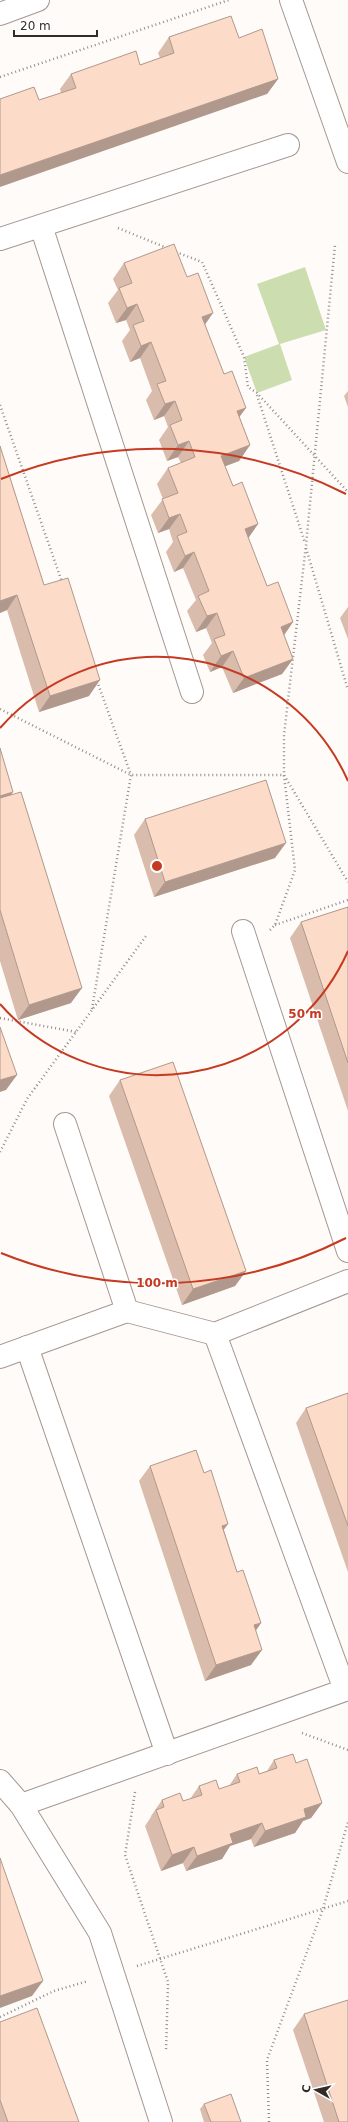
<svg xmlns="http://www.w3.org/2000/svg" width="348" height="2122" font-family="'DejaVu Sans',sans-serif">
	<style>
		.green { fill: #ccdeb0 }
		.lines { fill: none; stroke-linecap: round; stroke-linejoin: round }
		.minor-casing { stroke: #a6978f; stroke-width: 24 }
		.major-casing { stroke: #a6978f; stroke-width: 24 }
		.path { stroke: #918d8a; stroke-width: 2.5; stroke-dasharray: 1 3; stroke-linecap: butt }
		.minor { stroke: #fff; stroke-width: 22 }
		.major { stroke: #fff; stroke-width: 22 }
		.wall { fill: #d9bcac }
		.shaded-wall { fill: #b0998c }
		.building { fill: #fcdbc8; stroke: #b0998c }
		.ring { fill: none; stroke: #c53a21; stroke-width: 2 }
		.centre { fill: #c53a21; stroke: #fff; stroke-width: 2 }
		.ring-label { font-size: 12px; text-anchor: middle; font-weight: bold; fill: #c53a21; stroke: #fff; stroke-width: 3; stroke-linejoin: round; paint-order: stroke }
	</style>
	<rect width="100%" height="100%" fill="#fefbf9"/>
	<path class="green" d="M305,267L326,330L280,344L292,380L257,393L244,357L279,344L257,284Z"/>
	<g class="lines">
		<g class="minor-casing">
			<g id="minor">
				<path d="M291,0L348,162"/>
				<path d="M41,226L192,692"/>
				<path d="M0,239L288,145"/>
				<path d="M243,931L348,1251"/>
				<path d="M127,1311L215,1334L348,1281"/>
				<path d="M27,1347L167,1754"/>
				<path d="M0,1357L127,1311L65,1124"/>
				<path d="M0,1781L21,1805L100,1933L161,2122"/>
				<path d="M21,1805L345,1690L215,1334"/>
			</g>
		</g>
		<g class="major-casing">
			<path id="major" d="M0,14L38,0"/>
		</g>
		<g class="path">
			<path d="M0,77L229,0"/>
			<path d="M118,228L167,248"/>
			<path d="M176,252L202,262L244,357L248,387L257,393L348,492"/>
			<path d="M257,395L305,543"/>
			<path d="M0,405L62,582"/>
			<path d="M306,548L348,690"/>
			<path d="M0,709L131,775H284L348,882"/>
			<path d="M275,925L348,900"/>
			<path d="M270,930L275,925L295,870L284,775V735L306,545L335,245"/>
			<path d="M92,1009L131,775L97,681"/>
			<path d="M0,1018L76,1032"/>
			<path d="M0,1152L27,1099L146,936"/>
			<path d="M302,1733L348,1750"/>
			<path d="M135,1792L125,1855L168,1982L166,2052"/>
			<path d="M137,1966L348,1901"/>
			<path d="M0,2017L54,1991L88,1981"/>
			<path d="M269,2122L267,2060L323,1909L348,1822"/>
		</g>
		<use href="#minor" class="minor"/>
		<use href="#major" class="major"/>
	</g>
	<g class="wall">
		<path d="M169,37L239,38L278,79L267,94L39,100L61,93L60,89L71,74L140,65L160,58L158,53Z"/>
		<path d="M124,263L205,325L250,445L239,461L225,466L233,486L258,524L248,538L267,586L293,622L284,635L293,659L282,674L233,693L222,667L210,672L203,655L212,643L206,628L196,632L187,611L196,600L183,568L174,572L166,552L173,542L169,529L158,533L151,515L163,499L157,484L168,468L181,463L178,457L167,461L159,440L168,427L164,416L154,420L146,400L152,391L140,358L130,362L122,341L130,330L126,320L116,323L108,303L118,290L113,279Z"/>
		<path d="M348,391V407L344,396Z"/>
		<path d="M0,446L44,585L89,696L39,712L7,610L0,613Z"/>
		<path d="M348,607V639L340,618Z"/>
		<path d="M0,748L11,795L71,1003L18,1020L0,961Z"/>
		<path d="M145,819L275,858L154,897L134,835Z"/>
		<path d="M348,907V1111L290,938L301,922Z"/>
		<path d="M120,1080L246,1271L235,1286L182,1305L109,1096Z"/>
		<path d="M348,1393V1572L296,1423L306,1408Z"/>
		<path d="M150,1466L204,1473L224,1530L237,1572L261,1623L256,1630L251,1665L205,1681L139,1481Z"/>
		<path d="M274,1760L296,1763L322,1803L311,1818L303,1821L295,1833L254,1847L251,1839L230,1846L222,1859L186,1871L183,1863L161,1871L145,1826L151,1817V1816L162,1800L183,1801L190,1799L199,1786L219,1789L229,1786L237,1774H259L267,1771Z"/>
		<path d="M304,2014L348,2122H324L293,2030Z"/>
		<path d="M0,2022L79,2122H0Z"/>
		<path d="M204,2104L241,2122H204L200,2109Z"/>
	</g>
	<g class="shaded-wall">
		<path d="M278,79L267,94L0,187V175Z"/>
		<path d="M137,304L126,320L116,323L127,308Z"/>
		<path d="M213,313L202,329V317Z"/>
		<path d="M151,342L140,358L130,362L141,346Z"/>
		<path d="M175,401L164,416L154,420L165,404Z"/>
		<path d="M246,408L235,423L237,411Z"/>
		<path d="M189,441L178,457L167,461L178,445Z"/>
		<path d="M250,445L239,461L210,472L221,456Z"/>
		<path d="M180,514L169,529L158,533L169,518Z"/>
		<path d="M258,524L247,540L245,529Z"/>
		<path d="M194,552L183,568L174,572L185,556Z"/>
		<path d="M17,595L7,610L0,613V601Z"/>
		<path d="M217,613L206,628L196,632L207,616Z"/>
		<path d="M293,622L282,638L281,627Z"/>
		<path d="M233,651L222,667L210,672L221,656Z"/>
		<path d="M293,659L282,674L233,693L244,678Z"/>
		<path d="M100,680L89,696L39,712L50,696Z"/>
		<path d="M13,792L9,798L0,801V796Z"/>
		<path d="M286,843L275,858L154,897L165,882Z"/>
		<path d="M82,988L71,1003L18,1020L29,1005Z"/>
		<path d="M17,1075L6,1090L0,1092V1080Z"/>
		<path d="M246,1271L235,1286L182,1305L193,1289Z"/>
		<path d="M228,1524L217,1539L222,1526Z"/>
		<path d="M261,1623L250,1639L254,1625Z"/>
		<path d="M262,1650L251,1665L205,1681L216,1665Z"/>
		<path d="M322,1803L311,1818L303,1821L295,1833L254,1847L265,1831L304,1809Z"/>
		<path d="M262,1823L251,1839L230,1846L222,1859L186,1871L197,1856L230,1834Z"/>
		<path d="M194,1847L183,1863L161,1871L172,1855Z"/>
		<path d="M43,1981L32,1996L0,2008V1996Z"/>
	</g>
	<g class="building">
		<path d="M231,16L239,38L262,29L278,79L0,175V99L34,87L39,100L76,88L71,74L136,51L140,65L174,53L169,37Z"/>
		<path d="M174,244L187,277L198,273L213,313L202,317L224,374L232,371L246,408L237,411L250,445L221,456L233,486L242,482L258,524L245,529L267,586L278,582L293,622L281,627L293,659L244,678L233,651L221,656L214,639L225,635L217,613L207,616L198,596L209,591L194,552L185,556L177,536L187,532L180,514L169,518L162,499L178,493L168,468L195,457L189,441L178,445L170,425L182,420L175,401L165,404L157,384L166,381L151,342L141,346L133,325L144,321L137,304L127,308L119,288L132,283L124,263Z"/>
		<path d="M0,446L44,585L68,578L100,680L50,696L17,595L0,601Z"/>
		<path d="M0,748L13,792L0,796Z"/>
		<path d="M266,780L286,843L165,882L145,819Z"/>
		<path d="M21,792L82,988L29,1005L0,910V798Z"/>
		<path d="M348,907V1063L301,922Z"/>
		<path d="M0,1027L17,1075L0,1080Z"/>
		<path d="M173,1062L246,1271L193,1289L120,1080Z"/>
		<path d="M348,1393V1526L306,1408Z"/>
		<path d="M196,1450L204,1473L211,1470L228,1524L222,1526L237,1572L243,1570L261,1623L254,1625L262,1650L216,1665L150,1466Z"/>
		<path d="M293,1754L296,1763L307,1759L322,1803L304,1809L306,1817L265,1831L262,1823L230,1834L233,1843L197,1856L194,1847L172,1855L156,1810L164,1807L162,1800L180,1793L183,1801L202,1795L199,1786L216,1780L219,1789L240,1782L237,1774L257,1767L259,1774L277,1768L274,1760Z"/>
		<path d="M0,1858L43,1981L0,1996Z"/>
		<path d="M348,2000V2122H339L304,2014Z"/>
		<path d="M37,2008L79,2122H8L0,2100V2022Z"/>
		<path d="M231,2094L241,2122H211L204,2104Z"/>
	</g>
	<g class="ring">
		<path d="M348 951A209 209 0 0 1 0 1004M0 728A209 209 0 0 1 348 781"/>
		<path d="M346 1238A417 417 0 0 1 1 1253M1 479A417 417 0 0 1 346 494"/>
	</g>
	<circle cx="157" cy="866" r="6" class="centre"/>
	<g class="ring-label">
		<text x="305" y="1018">50 m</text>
		<text x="157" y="1287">100 m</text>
	</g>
	<g transform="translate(316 2090) rotate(278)" stroke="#ffffff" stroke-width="3" paint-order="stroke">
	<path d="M0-3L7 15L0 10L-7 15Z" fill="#322c29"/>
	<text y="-6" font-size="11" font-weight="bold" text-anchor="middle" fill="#322c29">С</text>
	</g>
	<path d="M14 30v6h83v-6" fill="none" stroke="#322c29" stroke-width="2"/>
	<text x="20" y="30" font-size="12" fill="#322c29" stroke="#ffffff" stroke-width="3" paint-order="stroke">20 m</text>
</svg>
